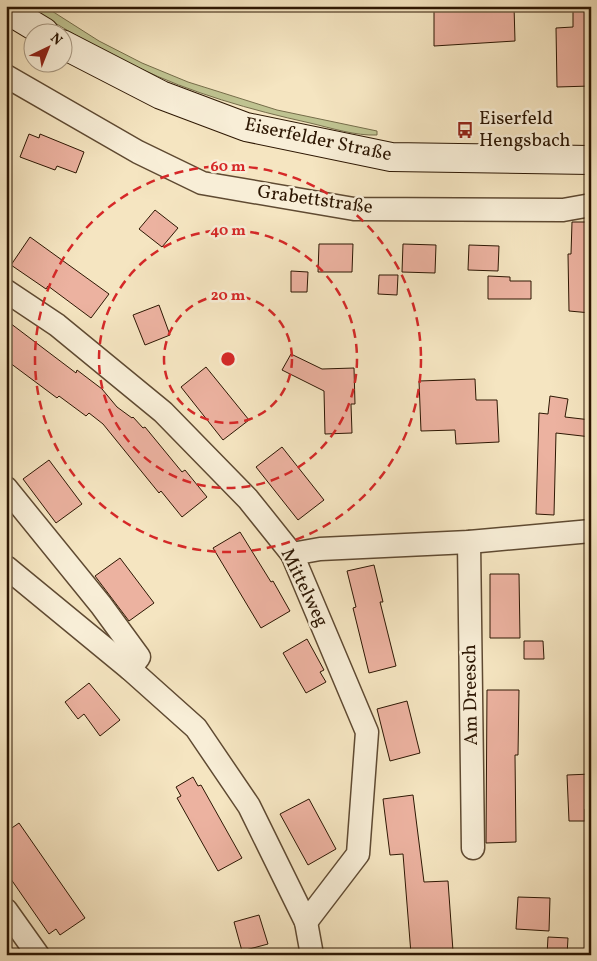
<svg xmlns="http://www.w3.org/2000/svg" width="597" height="961" font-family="Vollkorn,serif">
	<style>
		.green { fill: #bfc391; stroke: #766d4a }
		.building { fill: #ecb2a0; stroke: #2d1703 }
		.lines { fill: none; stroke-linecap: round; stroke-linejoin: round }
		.minor-casing { stroke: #5f4a32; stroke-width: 25 }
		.secondary-casing { stroke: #2d1703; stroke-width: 30 }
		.minor { stroke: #f8eed7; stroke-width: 22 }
		.secondary { stroke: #f8eed7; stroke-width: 28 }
		.ring { fill: none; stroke: #d62828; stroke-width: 2.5; stroke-dasharray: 9 6 }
		.labels { text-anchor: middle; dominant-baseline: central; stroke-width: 5; stroke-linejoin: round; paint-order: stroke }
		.poi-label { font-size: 19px; fill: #2d1703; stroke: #f8eed7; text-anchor: start }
		.street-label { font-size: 19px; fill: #2d1703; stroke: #f8eed7 }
		.centre { fill: #d62828; stroke: #f8eed7; stroke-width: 2.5 }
		.ring-label { font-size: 15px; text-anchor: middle; font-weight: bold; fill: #d62828; stroke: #f8eed7; stroke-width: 5; stroke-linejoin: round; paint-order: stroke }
	</style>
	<rect width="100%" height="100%" fill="#f5e5c1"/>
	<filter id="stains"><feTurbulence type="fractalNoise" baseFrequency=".004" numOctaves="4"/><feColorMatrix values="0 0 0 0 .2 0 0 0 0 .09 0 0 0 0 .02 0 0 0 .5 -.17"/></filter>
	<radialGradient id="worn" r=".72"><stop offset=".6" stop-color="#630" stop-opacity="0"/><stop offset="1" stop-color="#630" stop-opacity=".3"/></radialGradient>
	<path class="green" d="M27,6H44L99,41L142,63L188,82L277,110L377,131V135C356,136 331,128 310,123C251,110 191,93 137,67C99,50 63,28 27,6Z"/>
	<g class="building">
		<path d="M434,6H514L515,41L434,46Z"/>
		<path d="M573,6H591V86L557,87L556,28L573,27Z"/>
		<path d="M29,134L39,138L40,134L84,152L76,173L57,166L55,170L20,157Z"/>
		<path d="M155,210L178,228L162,247L139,229Z"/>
		<path d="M572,222H590L591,313L569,311L568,254H571Z"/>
		<path d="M30,237L109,294L91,318L48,286L46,289L11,265Z"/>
		<path d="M319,244H353L352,272H318Z"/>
		<path d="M403,244L436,245L435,273L402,272Z"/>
		<path d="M469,245L499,246L498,271L468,270Z"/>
		<path d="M291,271L308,272L307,292H291Z"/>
		<path d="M379,275H398L397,295L378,294Z"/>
		<path d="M488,276L510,277V281H531V299H488Z"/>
		<path d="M159,305L170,335L145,345L133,315Z"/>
		<path d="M6,320L76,373L77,370L102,389L117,407L132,418L133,417L143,428L145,427L182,472L185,470L207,497L182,517L161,491L159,493L103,424L89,413L86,416L59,396L57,398L6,360Z"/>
		<path d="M291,354L322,369L354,368L355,404H351L352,433L325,434L324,391L282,370Z"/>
		<path d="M206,367L249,420L223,440L181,387Z"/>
		<path d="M475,379L476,400H497L499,442L456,444L455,430L421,431L419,381Z"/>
		<path d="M550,396L568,399L565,417L591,420V437L556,433L554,515L536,514L539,413L548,414Z"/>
		<path d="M282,447L324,500L298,520L256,467Z"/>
		<path d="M49,460L82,504L56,523L23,479Z"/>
		<path d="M240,532L271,582L273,581L290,611L261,628L213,548Z"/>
		<path d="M120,558L154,603L129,621L95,576Z"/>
		<path d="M374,565L383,602H380L396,666L369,673L353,608L356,607L347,571Z"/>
		<path d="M490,574H519L520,638H490Z"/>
		<path d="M307,639L324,670L320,672L326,682L306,693L283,653Z"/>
		<path d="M524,641H543L544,659H524Z"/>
		<path d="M89,683L120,720L100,736L84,714L78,719L65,702Z"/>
		<path d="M487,690H519L518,755H515L516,842L486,843Z"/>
		<path d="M407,701L420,753L390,761L377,709Z"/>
		<path d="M591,774V808L585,809V821H569L567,775Z"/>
		<path d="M193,777L198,786L201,785L242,858L218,871L177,798L181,796L176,787Z"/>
		<path d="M413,795L424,882L448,881L453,951L411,954L403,854L390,855L383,799Z"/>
		<path d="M309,799L336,849L308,865L280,814Z"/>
		<path d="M19,823L85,918L60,935L56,929L49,934L6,872V832Z"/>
		<path d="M518,897L550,898L549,931L516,929Z"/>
		<path d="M259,915L268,944L242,951L234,922Z"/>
		<path d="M548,937L568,938L567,955H547Z"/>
	</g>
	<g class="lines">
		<g class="minor-casing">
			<g id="minor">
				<path d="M6,76L138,152L202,183L354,209L563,210L591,205"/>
				<path d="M6,291L57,325L163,412L248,499L292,554L367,732L358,854L306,922"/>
				<path d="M6,488L101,605L139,657L130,669"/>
				<path d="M469,542L473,848"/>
				<path d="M292,554L320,549L469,542L591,531"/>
				<path d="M6,567L130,669L196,728L249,806L306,922L312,955"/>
				<path d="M6,910L38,955"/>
			</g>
		</g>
		<g class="secondary-casing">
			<g id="secondary">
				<path d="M6,9L44,32"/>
				<path d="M62,44L161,95L246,127L391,157L591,160"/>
			</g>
		</g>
		<use href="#minor" class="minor"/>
		<use href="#secondary" class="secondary"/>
	</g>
	<g class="ring">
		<circle cx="228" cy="359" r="64"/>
		<circle cx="228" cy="359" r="129"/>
		<circle cx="228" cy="359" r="193"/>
	</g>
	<defs>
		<g id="bus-bare" transform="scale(1.35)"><path d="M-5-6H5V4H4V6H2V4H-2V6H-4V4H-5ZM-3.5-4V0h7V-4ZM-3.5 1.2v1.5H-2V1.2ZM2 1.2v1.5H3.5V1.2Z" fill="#8f2418" stroke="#f8eed7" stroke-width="2.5" paint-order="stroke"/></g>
	</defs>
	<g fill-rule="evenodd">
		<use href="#bus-bare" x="465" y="130"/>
	</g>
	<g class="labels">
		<g class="poi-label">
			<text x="479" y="119">Eiserfeld<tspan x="479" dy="22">Hengsbach</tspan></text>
		</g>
		<g class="street-label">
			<text transform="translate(318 140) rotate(12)">Eiserfelder Straße</text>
			<text transform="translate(315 200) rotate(8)">Grabettstraße</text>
			<text transform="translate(304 588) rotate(64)">Mittelweg</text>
			<text transform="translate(471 695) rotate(-91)">Am Dreesch</text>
		</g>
	</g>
	<circle cx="228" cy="359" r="8" class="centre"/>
	<g class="ring-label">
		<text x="228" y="171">60 m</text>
		<text x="228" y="235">40 m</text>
		<text x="228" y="300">20 m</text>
	</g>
	<rect width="597" height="961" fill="none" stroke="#f5e5c1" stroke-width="25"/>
	<rect x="8" y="8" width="582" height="946" fill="none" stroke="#2d1703" stroke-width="2.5"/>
	<rect x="12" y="12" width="572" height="936" fill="none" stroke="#2d1703"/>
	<g transform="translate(48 48) rotate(43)"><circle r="24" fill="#f8eed7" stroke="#a79882"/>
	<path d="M0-4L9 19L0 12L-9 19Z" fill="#8f2418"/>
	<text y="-8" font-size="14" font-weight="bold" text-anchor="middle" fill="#2d1703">N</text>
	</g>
	<rect width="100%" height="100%" filter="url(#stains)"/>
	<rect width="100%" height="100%" fill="url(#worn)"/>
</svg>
